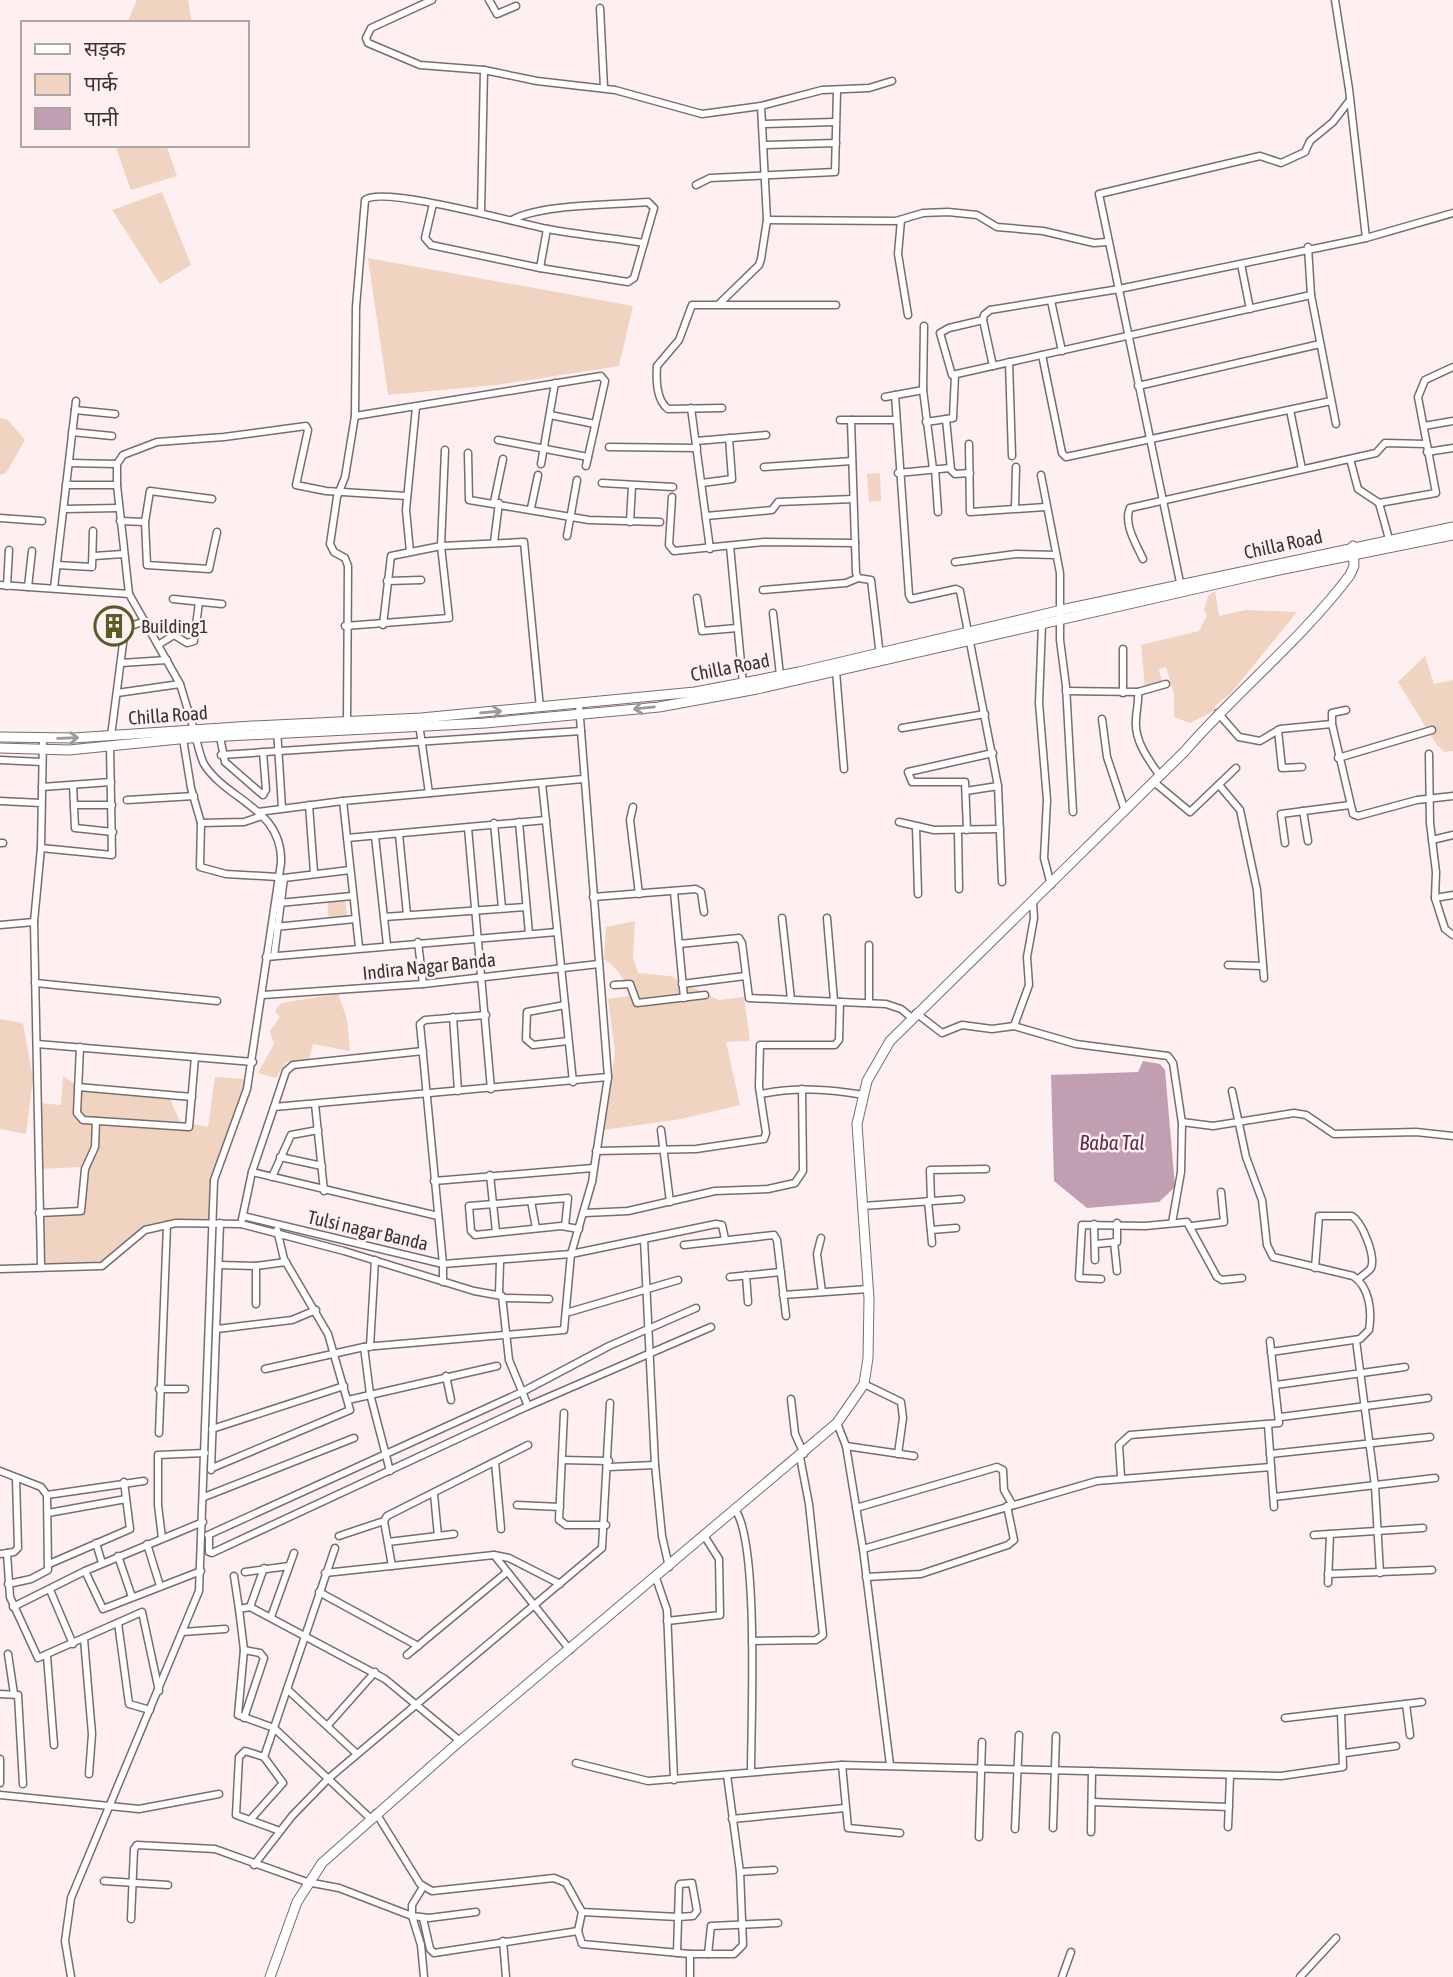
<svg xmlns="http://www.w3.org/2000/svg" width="1453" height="1977" font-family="'Asap Condensed','Noto Sans Devanagari',sans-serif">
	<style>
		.green { fill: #f0d3c0 }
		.water { fill: #c19eb2 }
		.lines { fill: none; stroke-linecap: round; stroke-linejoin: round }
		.street-casing { stroke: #7a6c6c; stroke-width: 9 }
		.secondary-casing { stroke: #7a6c6c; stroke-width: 11 }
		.street { stroke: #fff; stroke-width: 6 }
		.secondary { stroke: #fff; stroke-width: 9 }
		.oneway { stroke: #9c9999 }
		.labels { text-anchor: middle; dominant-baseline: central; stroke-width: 5; stroke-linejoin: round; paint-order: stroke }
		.street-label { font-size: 19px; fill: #393333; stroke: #fef0f0 }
		.poi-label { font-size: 19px; fill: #393333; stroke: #fef0f0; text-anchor: start }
		.water-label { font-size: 21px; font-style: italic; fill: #5d2e4c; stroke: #fef0f0 }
	</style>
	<rect width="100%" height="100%" fill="#fef0f0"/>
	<g class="green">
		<path d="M137,0H188L192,23H127Z"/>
		<path d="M115,145H166L177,176L131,190Z"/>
		<path d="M162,192L191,265L160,284L112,210Z"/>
		<path d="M368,258L633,306L619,366L496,385L388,395Z"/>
		<path d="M0,418L7,419L25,440L6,473L0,475Z"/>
		<path d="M880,473L881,501L869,502L867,474Z"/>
		<path d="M1215,591L1219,616L1246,610L1297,612L1231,693L1215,706V710L1190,723L1174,717V694L1166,667L1159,669L1162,683L1145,688L1141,645L1199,631L1207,615L1204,610L1208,596Z"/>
		<path d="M1425,656L1434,684L1453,680V751L1445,752L1437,745L1398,682Z"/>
		<path d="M345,898L347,918L329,921L327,899Z"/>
		<path d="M635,921L633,957L638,973L670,976L719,1000L744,997L750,1041L726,1042L740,1105L681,1119L604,1130L615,1052L608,999L628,996C627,980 617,968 604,959L606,927Z"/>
		<path d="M338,994L347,1019L350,1051L313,1044L309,1060L286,1062L276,1078L258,1073L274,1044L270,1031L280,1017L275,1011L281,1003Z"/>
		<path d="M0,1019L23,1023L33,1079L26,1134L0,1129Z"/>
		<path d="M63,1076L89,1093L97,1089L169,1097L180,1121L208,1127L215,1077L244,1079L245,1086L214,1180L213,1223L145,1230L102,1266L41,1265L39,1217L81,1215L82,1167L38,1169V1103L61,1105Z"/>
	</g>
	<path class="water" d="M1143,1061L1160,1064L1165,1070L1175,1187L1159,1202L1087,1208L1054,1181L1051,1075L1138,1072Z"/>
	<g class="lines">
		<g class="street-casing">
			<g id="street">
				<path d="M432,0L371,28L366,38L368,43L420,65L484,70L537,81L615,90L702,114L761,106L822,90L869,88L892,81"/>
				<path d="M489,0L497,14L516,6"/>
				<path d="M1335,0L1349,89L1366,238"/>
				<path d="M600,8L604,88"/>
				<path d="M764,124L835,122"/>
				<path d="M766,145L836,143"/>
				<path d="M696,185L710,178L835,172L837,90"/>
				<path d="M433,204L425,238L431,245L540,268L628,282L634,278L654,208L648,202C614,205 539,204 512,220"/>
				<path d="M481,212L484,70"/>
				<path d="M767,220L896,221L923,213L948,212L977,215L997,227L1043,231L1094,243L1107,242"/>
				<path d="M901,220L898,254L908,315"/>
				<path d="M1308,247L1311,295L1336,424"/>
				<path d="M1241,264L1250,309"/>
				<path d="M540,268L547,229"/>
				<path d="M1051,301L1062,351"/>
				<path d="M719,304L759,265L761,259L767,220L761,106"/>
				<path d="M983,320L949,328L940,333L952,375L1311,295"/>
				<path d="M924,326L923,390L933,469"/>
				<path d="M1042,355L1062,453L1066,457L1331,401"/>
				<path d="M1009,362L1012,456"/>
				<path d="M993,366L983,320L984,315L990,310L1119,289L1366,238L1453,213"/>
				<path d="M1138,386L1320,344"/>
				<path d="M895,395L909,595L911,599L956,589L960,591L998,786L1002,882"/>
				<path d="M885,397L923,390"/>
				<path d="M691,408L710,549"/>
				<path d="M722,408L668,409C656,400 656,380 657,366L679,340L692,305H836"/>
				<path d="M75,410L115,414"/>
				<path d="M1290,410L1302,469"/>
				<path d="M550,415L595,424"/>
				<path d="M355,416L601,376L605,381L586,466"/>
				<path d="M946,419L951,470L955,474L970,473"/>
				<path d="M840,420H896"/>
				<path d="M851,420L856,573L858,578L871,580L880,656"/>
				<path d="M926,422L953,418L955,375"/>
				<path d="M1424,426L1453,421"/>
				<path d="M72,432L112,436"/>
				<path d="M498,440L588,457"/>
				<path d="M696,441L766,435"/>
				<path d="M969,444L970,512L1046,507"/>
				<path d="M609,447L697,448"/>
				<path d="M1427,452L1453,448"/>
				<path d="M468,453L469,500L589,520L660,522"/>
				<path d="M1350,459L1358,489L1379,503L1389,539"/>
				<path d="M69,463L117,464"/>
				<path d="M541,464L555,383"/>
				<path d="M764,467L852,461"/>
				<path d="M935,469L938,512"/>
				<path d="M898,473L950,468"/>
				<path d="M1041,475L1060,573V640L1066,686L1073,812"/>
				<path d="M602,483L673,487"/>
				<path d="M702,483L732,479L729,438"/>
				<path d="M66,485H117"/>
				<path d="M672,497L669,545L674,551L765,542L855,543"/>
				<path d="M212,499L150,491L145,522L147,565L209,569L217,532"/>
				<path d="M494,502L503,459"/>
				<path d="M1379,503L1436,493L1418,397L1425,380L1453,367"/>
				<path d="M531,508L538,475"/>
				<path d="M1015,508L1016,467"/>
				<path d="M64,509L118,508"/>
				<path d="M706,516L772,510L778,502L853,499"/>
				<path d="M0,518L42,521"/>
				<path d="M120,521L145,522"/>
				<path d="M630,522L632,486"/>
				<path d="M567,536L577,480"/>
				<path d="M494,542L499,503"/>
				<path d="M730,546L743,684"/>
				<path d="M410,552L406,510L416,407"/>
				<path d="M94,556L123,554"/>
				<path d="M1143,559C1136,544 1123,523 1130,508L1376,453L1385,443L1426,444"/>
				<path d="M955,562L1016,554L1056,555"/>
				<path d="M57,565L92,567L93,531"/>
				<path d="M387,581L421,580"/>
				<path d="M0,585L129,594L180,684L194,730"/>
				<path d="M7,586L9,550"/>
				<path d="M28,587L32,551"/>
				<path d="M1181,587L1099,194L1260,156L1281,163L1305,152L1310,141L1333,122L1350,100"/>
				<path d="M54,588L76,401"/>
				<path d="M763,590L846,583L858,578"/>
				<path d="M129,594L117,485V464L123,455L157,442L224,437L306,426L308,430L296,485L326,491L407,496"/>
				<path d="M697,598L702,631L737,628"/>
				<path d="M173,599L222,604"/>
				<path d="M773,613L780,675"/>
				<path d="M1042,624L1039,703L1047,800L1044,858L1051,885"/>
				<path d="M383,625L391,556L441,546L524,542L540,708"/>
				<path d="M345,626L449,618L441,546L445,450"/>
				<path d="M158,645L174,635L187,643L194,641L199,602"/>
				<path d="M1123,649V693"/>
				<path d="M121,663L167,660"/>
				<path d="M836,671L844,769"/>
				<path d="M1066,691L1138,692L1166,684"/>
				<path d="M1138,692C1139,703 1136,711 1136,720C1134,741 1149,760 1160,776"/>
				<path d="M117,693L180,684"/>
				<path d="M1346,710L1332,713V724L1353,814L1358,816L1417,800L1453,796"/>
				<path d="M1218,713L1239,737L1260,741L1280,729L1332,724"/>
				<path d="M1102,719L1107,757L1125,811"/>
				<path d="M347,722L348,566L345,558L334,552L330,544L337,497L345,477L355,416L356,307L365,200C382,185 520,224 548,229C580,235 612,238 644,243"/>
				<path d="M419,724L429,793"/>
				<path d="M902,728L985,714"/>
				<path d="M277,729L282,808"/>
				<path d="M1278,730L1282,768L1302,767"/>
				<path d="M111,736L125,628L145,621"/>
				<path d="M220,737L225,762L263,795L266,790L263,752"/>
				<path d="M183,739L191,788L201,823L200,867L226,874L278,877"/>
				<path d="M1429,754L1430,823L1436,872L1435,898L1445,929L1453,935"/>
				<path d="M221,755L581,731"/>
				<path d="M1338,758L1432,730"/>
				<path d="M0,760L42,762"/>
				<path d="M1154,782L1190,812L1236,768"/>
				<path d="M542,783L573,1082"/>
				<path d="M73,785L75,828L113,832"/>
				<path d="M1219,785L1240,810L1257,890L1264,978"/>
				<path d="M42,787L111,782"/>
				<path d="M966,791L998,786"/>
				<path d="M127,800L194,796"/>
				<path d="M0,801L41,803"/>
				<path d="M343,801L359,947"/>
				<path d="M74,805H112"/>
				<path d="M309,805L314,873"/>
				<path d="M633,807L630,820L639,894"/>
				<path d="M1303,811L1308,841"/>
				<path d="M258,812L343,801L583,779"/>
				<path d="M519,822L529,934"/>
				<path d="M899,822L934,830L1000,829"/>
				<path d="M201,823L244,822L262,816"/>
				<path d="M494,823L502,908"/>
				<path d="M916,827L918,894"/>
				<path d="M468,828L491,1089"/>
				<path d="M967,830L965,782H912L908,772L993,753"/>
				<path d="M958,831L959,889"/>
				<path d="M399,834L407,915"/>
				<path d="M375,836L387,945"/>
				<path d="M347,838L546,820"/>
				<path d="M1432,840L1453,835"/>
				<path d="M0,843H3"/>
				<path d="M1285,843L1281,814L1350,805"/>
				<path d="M41,848L112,855L110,746"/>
				<path d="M674,892L684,998"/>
				<path d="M593,897L696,889L701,892L704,912"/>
				<path d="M1435,898L1453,895"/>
				<path d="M279,903L352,896"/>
				<path d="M384,917L526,907"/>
				<path d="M782,918L791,999"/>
				<path d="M827,918L834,1001"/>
				<path d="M0,925L34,922"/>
				<path d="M275,927L355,919"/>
				<path d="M418,942L423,984"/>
				<path d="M679,944L739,938L742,943L749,998L886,1004L901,1009L912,1018"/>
				<path d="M274,956L284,878L350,870"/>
				<path d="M266,957L557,932"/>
				<path d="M1228,965L1263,966"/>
				<path d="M35,983L217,1001"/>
				<path d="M682,984L745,976"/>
				<path d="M614,985L630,984L637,1003L705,995"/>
				<path d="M263,995L423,984L599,964"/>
				<path d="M869,1003V945"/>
				<path d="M565,1005L527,1012L526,1039L533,1045L568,1041"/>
				<path d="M916,1013L942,1033L962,1025L992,1029L1014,1026L1076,1044L1168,1056L1173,1063L1182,1123L1181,1172L1172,1223"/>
				<path d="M453,1017L458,1091"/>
				<path d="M1014,1026L1029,985L1027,957L1034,918L1033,902"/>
				<path d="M37,1044L253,1062"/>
				<path d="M80,1047L77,1113L83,1120L189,1127L195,1057"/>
				<path d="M78,1087L192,1097"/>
				<path d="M1232,1091L1246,1157L1262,1200L1267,1245L1273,1257L1353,1276C1370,1287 1372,1312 1369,1330L1360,1339L1271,1352"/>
				<path d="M761,1094C796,1087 828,1089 864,1095"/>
				<path d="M315,1104L324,1191"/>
				<path d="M274,1107L286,1071L293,1065L423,1051"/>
				<path d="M1182,1122L1213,1126L1294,1113L1306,1115L1334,1134L1416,1132L1453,1136"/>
				<path d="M661,1130L670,1202"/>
				<path d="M596,1151L696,1149L764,1139L766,1133L759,1087L760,1045H835L839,1040L840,1002"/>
				<path d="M280,1157L322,1166"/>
				<path d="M252,1172L438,1216"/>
				<path d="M490,1175L496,1232"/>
				<path d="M272,1177L291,1135L318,1130"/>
				<path d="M434,1181L593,1168"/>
				<path d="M531,1201L536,1228"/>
				<path d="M928,1201L932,1243"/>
				<path d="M931,1201L930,1170L986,1169"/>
				<path d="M863,1206L961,1199"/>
				<path d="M39,1213L81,1211L85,1169L95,1147L96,1121"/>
				<path d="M585,1213L628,1211L715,1191L768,1189L795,1183L803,1171L802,1089"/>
				<path d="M243,1216L443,1264L420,1024L425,1020L486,1015"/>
				<path d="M241,1224L344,1251L474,1291L502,1296L509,1360L528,1406"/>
				<path d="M1094,1224L1095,1260"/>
				<path d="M565,1226L568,1198L469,1206L471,1231L475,1235L561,1226L579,1229"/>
				<path d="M1192,1226L1224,1222L1221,1192"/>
				<path d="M931,1230L956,1228"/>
				<path d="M821,1238L817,1254L822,1292"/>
				<path d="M644,1239L655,1465L662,1536L669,1567"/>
				<path d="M1114,1242L1117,1271"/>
				<path d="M1096,1244L1117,1242V1223"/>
				<path d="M684,1245L774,1235L777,1240L786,1316"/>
				<path d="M41,1265L34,922L41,848L43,739"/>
				<path d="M219,1265L256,1266L286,1262"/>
				<path d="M1315,1268L1319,1216H1352C1362,1222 1376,1256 1371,1268C1368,1272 1362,1276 1358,1279"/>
				<path d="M0,1269L102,1266L145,1230L176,1223L241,1224L252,1172L274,1107L608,1077L579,705"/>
				<path d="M746,1275L748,1302"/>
				<path d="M730,1277L781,1272"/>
				<path d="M1101,1279L1079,1278L1082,1225L1145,1226L1187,1222L1217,1277L1222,1280L1242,1278"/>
				<path d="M443,1282V1264L571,1254L716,1224L722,1225L725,1239"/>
				<path d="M499,1294L500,1262"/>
				<path d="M783,1295L868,1289"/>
				<path d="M504,1298L549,1299"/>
				<path d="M256,1304V1266"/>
				<path d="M566,1313L678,1280"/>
				<path d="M217,1329L292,1320L316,1310"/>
				<path d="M1356,1340L1375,1486L1380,1573"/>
				<path d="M364,1347L370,1394L390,1471"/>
				<path d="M370,1347L375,1260"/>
				<path d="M265,1369L364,1347L564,1330L571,1254L592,1182L608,1077"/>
				<path d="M446,1376L451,1400"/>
				<path d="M864,1384L901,1402L903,1418L898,1454"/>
				<path d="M1276,1385L1405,1367"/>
				<path d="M159,1389H185"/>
				<path d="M791,1399L795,1434L804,1454"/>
				<path d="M348,1400L497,1366"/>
				<path d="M564,1413L559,1520L566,1525H606"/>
				<path d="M1281,1417L1428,1398"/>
				<path d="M837,1423L846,1446L863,1549L890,1765"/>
				<path d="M1268,1425L1274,1507"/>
				<path d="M212,1429L344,1386"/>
				<path d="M159,1433L167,1225"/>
				<path d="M846,1446L914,1456"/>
				<path d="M1270,1454L1430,1437"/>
				<path d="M562,1460L609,1461"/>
				<path d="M495,1462L501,1529"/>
				<path d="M609,1467L655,1465"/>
				<path d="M212,1468L350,1410L328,1334L284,1259L277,1230"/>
				<path d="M211,1470L220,1223"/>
				<path d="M0,1471L41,1487L47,1495L48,1570L31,1579L8,1584"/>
				<path d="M1121,1477L1119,1445L1130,1435L1279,1423L1270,1341"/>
				<path d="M434,1494L438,1536"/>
				<path d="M47,1495L144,1481"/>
				<path d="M204,1497L354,1438"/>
				<path d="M1274,1497L1435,1478"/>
				<path d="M517,1505L560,1507"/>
				<path d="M856,1508L997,1467L1003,1470L1004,1490L1012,1504"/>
				<path d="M736,1511C759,1547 751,1722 751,1772"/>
				<path d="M48,1513L126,1499"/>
				<path d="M208,1535L522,1392L609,1346L696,1308"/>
				<path d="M209,1535V1552L212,1553L528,1406L711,1327"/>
				<path d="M1314,1535L1423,1528"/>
				<path d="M339,1536L384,1521"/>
				<path d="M162,1538L158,1505V1455L205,1453"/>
				<path d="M388,1542L454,1534"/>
				<path d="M96,1543L102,1563"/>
				<path d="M147,1544L160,1586"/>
				<path d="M863,1549L1097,1481L1271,1467"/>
				<path d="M7,1553L10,1597L38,1658L142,1612L159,1691"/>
				<path d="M0,1554L14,1552L18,1548L16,1479"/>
				<path d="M494,1555L509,1558L560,1584"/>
				<path d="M118,1556L132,1597"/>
				<path d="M49,1564L130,1529L124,1482"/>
				<path d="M392,1566L384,1521L387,1516L528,1445"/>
				<path d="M85,1571L103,1609L201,1571"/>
				<path d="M245,1572L289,1566"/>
				<path d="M325,1573L494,1555L570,1650"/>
				<path d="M1328,1574L1432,1570"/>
				<path d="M234,1576L239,1609L250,1607L385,1679L460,1741"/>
				<path d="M866,1577L921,1574L1008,1545L1014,1540L1007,1506"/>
				<path d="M656,1578L667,1610L674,1780"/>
				<path d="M1328,1583L1330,1534"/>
				<path d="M50,1590L73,1644"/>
				<path d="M319,1592L418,1646"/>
				<path d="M13,1607L85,1571L203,1522"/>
				<path d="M250,1607L264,1568"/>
				<path d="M239,1609L244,1650L238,1715L274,1728L370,1818"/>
				<path d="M271,1617L294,1553"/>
				<path d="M667,1621L720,1615L719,1559L705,1537"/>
				<path d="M118,1623L129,1704L150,1710"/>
				<path d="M182,1632L225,1629"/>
				<path d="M84,1639L92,1734L89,1774"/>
				<path d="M752,1641L816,1640L823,1635L809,1504L800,1457"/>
				<path d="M8,1654L14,1694"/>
				<path d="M407,1655L507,1572"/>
				<path d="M47,1656L54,1745"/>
				<path d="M287,1689L357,1754"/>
				<path d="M0,1694L18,1695L23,1784"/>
				<path d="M1406,1704L1410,1735"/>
				<path d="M244,1718L264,1658L260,1653L244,1650"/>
				<path d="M1285,1718L1422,1702"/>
				<path d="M328,1725L375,1672"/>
				<path d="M1345,1753L1396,1746"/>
				<path d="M0,1759V1783"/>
				<path d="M576,1763L648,1781L842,1765L1281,1776L1343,1767L1341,1713"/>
				<path d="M842,1765L848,1828L900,1833"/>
				<path d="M0,1795L139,1809L219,1794"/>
				<path d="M1092,1802L1229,1807"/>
				<path d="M376,1813L420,1884L432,1891L554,1878L566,1883L582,1912L678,1917L693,1916L697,1911L692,1883L680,1884L679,1886L677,1953"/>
				<path d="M732,1819L845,1808"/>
				<path d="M250,1820L283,1783L264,1757"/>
				<path d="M1228,1827L1230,1777"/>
				<path d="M1053,1828L1056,1736"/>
				<path d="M1015,1829L1019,1735"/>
				<path d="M280,1831L236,1815L239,1757L245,1751L264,1757L335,1548"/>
				<path d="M1091,1832L1092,1771"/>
				<path d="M979,1837L982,1742"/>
				<path d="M254,1865L292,1816L329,1778L602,1548L610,1403"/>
				<path d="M740,1872L774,1870"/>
				<path d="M104,1881L168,1885"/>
				<path d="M423,1887L412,1905V1916L429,1918L476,1912"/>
				<path d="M582,1912L578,1931L582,1944L690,1954"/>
				<path d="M423,1918L430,1949L434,1953L578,1931"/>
				<path d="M131,1919L134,1849L137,1845L215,1849L307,1882L339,1888L412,1916L421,1945L424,1977"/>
				<path d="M503,1941L506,1977"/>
				<path d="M708,1954L711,1926L778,1923"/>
				<path d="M71,1977L65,1941L71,1898L199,1591L214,1180L247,1089L281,863C283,808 227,801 204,764C200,756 198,746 196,738"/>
				<path d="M690,1977V1954H734L743,1945L740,1872L727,1775"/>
				<path d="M1062,1977L1071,1952"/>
				<path d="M1300,1977L1336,1938"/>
			</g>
		</g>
		<g class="secondary-casing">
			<g id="secondary">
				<path d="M0,737L74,738L252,726L421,718L695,692L799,672L1066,609L1453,527"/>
				<path d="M0,748L69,750L189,738L485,723L659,707L757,689L1260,574L1453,535"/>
				<path d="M270,1977L297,1902L322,1863L460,1741L837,1423L864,1384L868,1358L869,1299L857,1124L867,1081L890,1041L1184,752C1237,691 1302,639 1350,575L1354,566L1353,546"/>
			</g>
		</g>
		<use href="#street" class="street"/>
		<use href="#secondary" class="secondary"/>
	</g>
	<defs><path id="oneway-shaft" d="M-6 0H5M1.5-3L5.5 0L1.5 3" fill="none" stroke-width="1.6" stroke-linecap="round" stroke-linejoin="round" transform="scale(1.75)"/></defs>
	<g class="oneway">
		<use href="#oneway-shaft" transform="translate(644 708) rotate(174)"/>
		<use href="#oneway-shaft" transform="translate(491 712) rotate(-5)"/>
		<use href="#oneway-shaft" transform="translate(68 738) rotate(-2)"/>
	</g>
	<defs>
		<g id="building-ring" transform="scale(2.0125)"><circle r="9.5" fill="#fef0f0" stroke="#5b5b28" stroke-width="1.5"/><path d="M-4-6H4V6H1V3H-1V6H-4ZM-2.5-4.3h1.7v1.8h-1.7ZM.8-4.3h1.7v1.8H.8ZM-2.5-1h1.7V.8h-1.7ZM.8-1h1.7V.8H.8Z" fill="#5b5b28"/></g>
	</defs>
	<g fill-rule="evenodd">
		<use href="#building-ring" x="114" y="626"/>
	</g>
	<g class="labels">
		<g class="street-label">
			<text transform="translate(1283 544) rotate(-12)">Chilla Road</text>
			<text transform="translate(730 667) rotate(-11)">Chilla Road</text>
			<text transform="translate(168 715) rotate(-4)">Chilla Road</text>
			<text transform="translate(429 966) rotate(-6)">Indira Nagar Banda</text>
			<text transform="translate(368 1230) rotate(13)">Tulsi nagar Banda</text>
		</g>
		<g class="poi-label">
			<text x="141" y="626">Building1</text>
		</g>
		<g class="water-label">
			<text x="1112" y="1142">Baba Tal</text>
		</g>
	</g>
	<rect x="21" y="21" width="228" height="126" fill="#fef0f0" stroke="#afa4a4" stroke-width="2"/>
	<rect x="35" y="44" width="35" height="10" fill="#ffffff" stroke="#afa4a4" stroke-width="2"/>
	<text x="84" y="56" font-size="21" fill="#393333">सड़क</text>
	<rect x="35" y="74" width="35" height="21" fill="#f0d3c0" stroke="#afa4a4" stroke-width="2"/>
	<text x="84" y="91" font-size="21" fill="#393333">पार्क</text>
	<rect x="35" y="108" width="35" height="21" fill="#c19eb2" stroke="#afa4a4" stroke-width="2"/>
	<text x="84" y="126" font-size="21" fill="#393333">पानी</text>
</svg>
